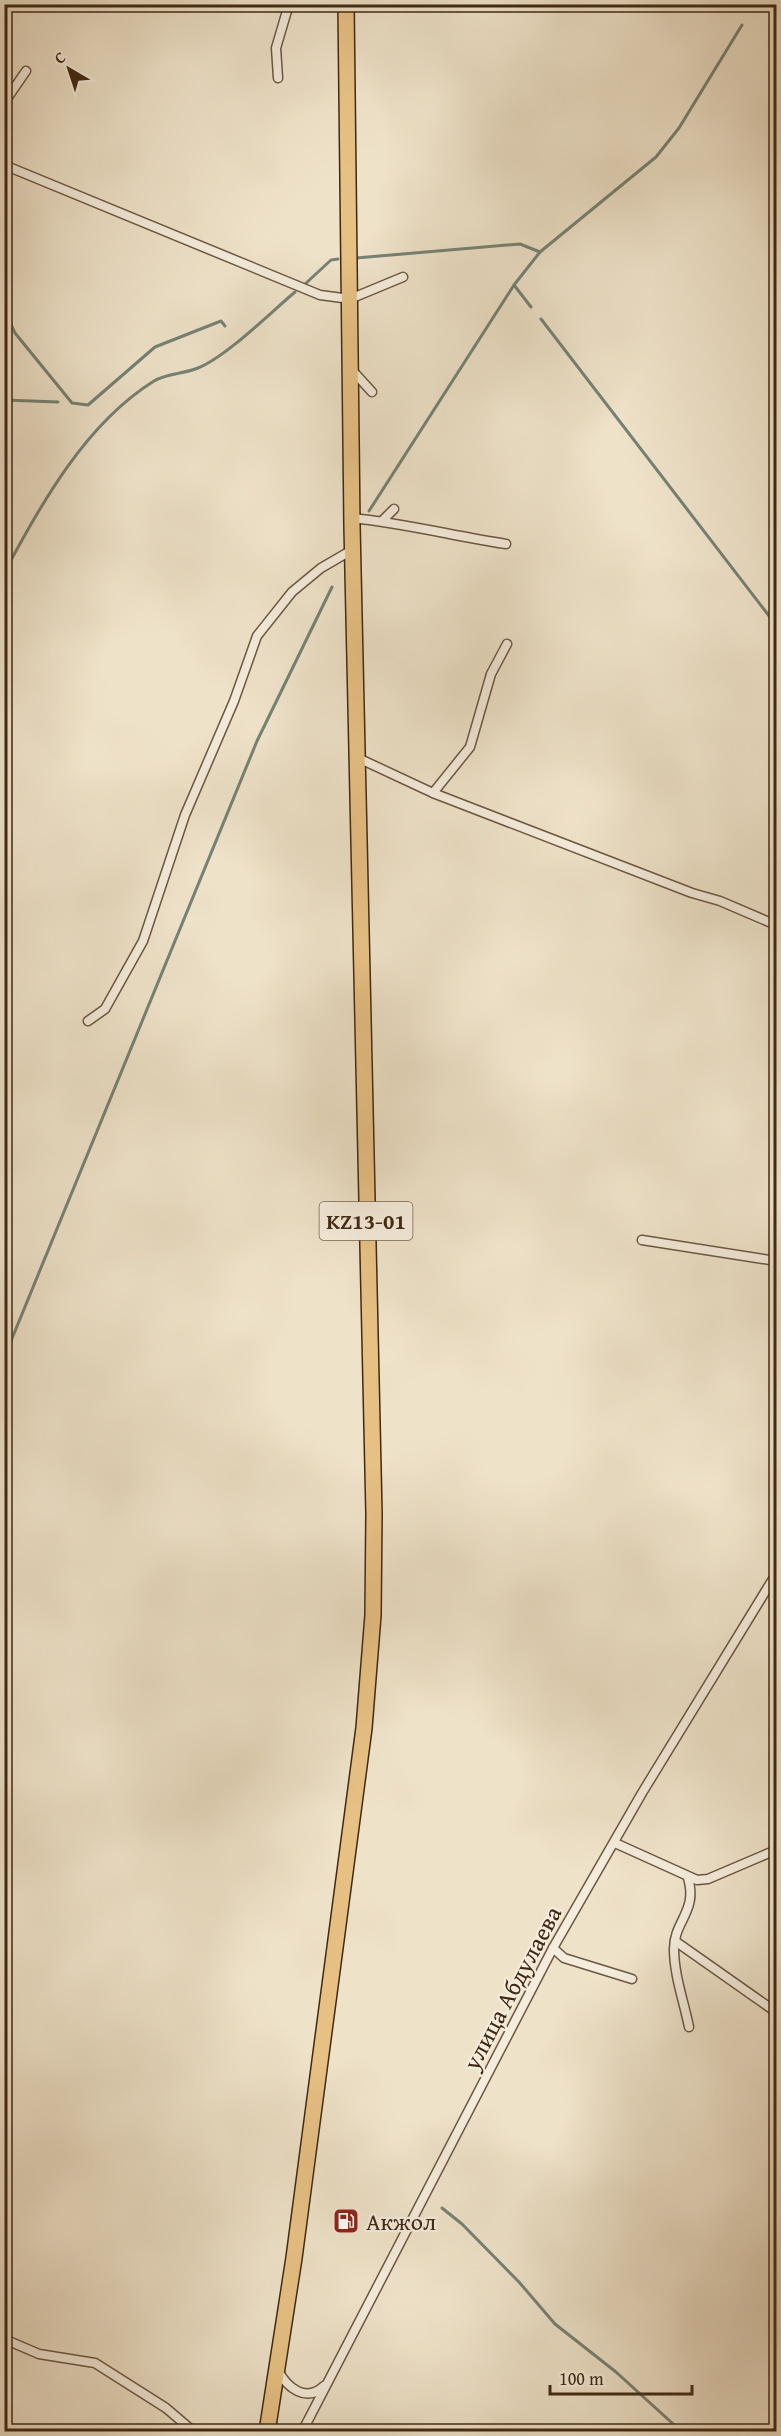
<svg xmlns="http://www.w3.org/2000/svg" width="781" height="2436" font-family="'Gentium Book Plus',serif">
	<style>
		.lines { fill: none; stroke-linecap: round; stroke-linejoin: round }
		.stream { stroke: #758275; stroke-width: 3 }
		.street-casing { stroke: #6c5741; stroke-width: 11 }
		.highway-casing { stroke: #402914; stroke-width: 18 }
		.street { stroke: #f4ecdc; stroke-width: 8 }
		.highway { stroke: #e7c184; stroke-width: 15 }
		.labels { text-anchor: middle; dominant-baseline: central; stroke-width: 4.5; stroke-linejoin: round; paint-order: stroke }
		.shield { fill: #f4ecdc; stroke: #766450; stroke-width: 1.5 }
		.shield-label { font-size: 22px; font-weight: bold; fill: #402914 }
		.street-label { font-size: 24px; fill: #402914; stroke: #f4ecdc }
		.poi-label { font-size: 24px; fill: #402914; stroke: #f4ecdc; text-anchor: start }
	</style>
	<rect width="100%" height="100%" fill="#eee2c9"/>
	<filter id="stains"><feTurbulence type="fractalNoise" baseFrequency=".00333" numOctaves="4"/><feColorMatrix values="0 0 0 0 .2 0 0 0 0 .09 0 0 0 0 .02 0 0 0 .5 -.17"/></filter>
	<radialGradient id="worn" r=".72"><stop offset=".6" stop-color="#630" stop-opacity="0"/><stop offset="1" stop-color="#630" stop-opacity=".3"/></radialGradient>
	<g class="lines">
		<g class="stream">
			<path d="M356,258L520,244L540,252"/>
			<path d="M304,285L331,260L338,259"/>
			<path d="M514,285L531,307"/>
			<path d="M4,309L15,333L72,403L88,405L155,347L221,321L225,326"/>
			<path d="M541,319L776,625"/>
			<path d="M4,400L58,402"/>
			<path d="M369,511L514,285L540,252L656,157L679,128L742,25"/>
			<path d="M4,573C42,503 85,424 154,381C167,373 184,374 198,368C227,356 270,313 295,292"/>
			<path d="M4,1358L257,741L332,587"/>
			<path d="M442,2208L462,2224L519,2282L555,2324L616,2372L682,2432"/>
		</g>
		<g class="street-casing">
			<g id="street">
				<path d="M278,78L276,48L289,4"/>
				<path d="M4,103L26,71"/>
				<path d="M4,165L320,295L350,299L403,277"/>
				<path d="M351,369L372,392"/>
				<path d="M352,518C403,523 454,536 506,544"/>
				<path d="M383,520L394,509"/>
				<path d="M358,758L433,793L692,893L720,901L776,925"/>
				<path d="M433,793L470,747L491,674L507,644"/>
				<path d="M88,1021L105,1009L143,941L185,815L234,701L257,636L292,592L321,568L352,550"/>
				<path d="M642,1240L776,1261"/>
				<path d="M615,1843L697,1880L708,1879L776,1850"/>
				<path d="M688,1878C698,1911 674,1921 674,1949C674,1975 684,2002 689,2027"/>
				<path d="M675,1941L776,2012"/>
				<path d="M553,1948L564,1958L632,1979"/>
				<path d="M4,2339L39,2354L95,2363L166,2408L194,2432"/>
				<path d="M278,2370C287,2388 306,2403 324,2386"/>
				<path d="M302,2432L553,1948L642,1793L776,1574"/>
			</g>
		</g>
		<g class="highway-casing">
			<path id="highway" d="M267,2432L294,2258L364,1728L373,1615L374,1514L352,526L346,4"/>
		</g>
		<use href="#street" class="street"/>
		<use href="#highway" class="highway"/>
	</g>
	<defs>
		<g id="fuel-square" transform="scale(1.35)"><rect x="-9" y="-9" width="18" height="18" rx="4" fill="#8f2418" stroke="#f4ecdc"/><path d="M-5.5-6h7V0h2V4h1.3V-2.5L3-4.5l.8-.8L6-3V5H2.5V1h-1V6h-7ZM-4.2-4.7v3.2H.2V-4.7Z" fill="#fff"/></g>
	</defs>
	<g fill-rule="evenodd">
		<use href="#fuel-square" x="346" y="2221"/>
	</g>
	<g class="labels">
		<rect class="shield" x="319.5" y="1202" width="93" height="38" rx="4.5"/>
		<g class="shield-label">
			<text x="366" y="1221">KZ13-01</text>
		</g>
		<g class="street-label">
			<text transform="translate(512 1988) rotate(-62)">улица Абдулаева</text>
		</g>
		<g class="poi-label">
			<text x="366" y="2221">Акжол</text>
		</g>
	</g>
	<rect width="781" height="2436" fill="none" stroke="#eee2c9" stroke-width="24"/>
	<rect x="6" y="6" width="769" height="2424" fill="none" stroke="#402914" stroke-width="3"/>
	<rect x="12" y="12" width="757" height="2412" fill="none" stroke="#402914" stroke-width="1.5"/>
	<g transform="translate(69 69) rotate(321)" stroke="#f4ecdc" stroke-width="4.5" paint-order="stroke">
	<path d="M0-4.5L10 22L0 15L-10 22Z" fill="#402914"/>
	<text y="-9" font-size="16" font-weight="bold" text-anchor="middle" fill="#402914">С</text>
	</g>
	<path d="M550 2385v9h142v-9" fill="none" stroke="#402914" stroke-width="3"/>
	<text x="559" y="2385" font-size="18" fill="#402914" stroke="#f4ecdc" stroke-width="4.5" paint-order="stroke">100 m</text>
	<rect width="100%" height="100%" filter="url(#stains)"/>
	<rect width="100%" height="100%" fill="url(#worn)"/>
</svg>
